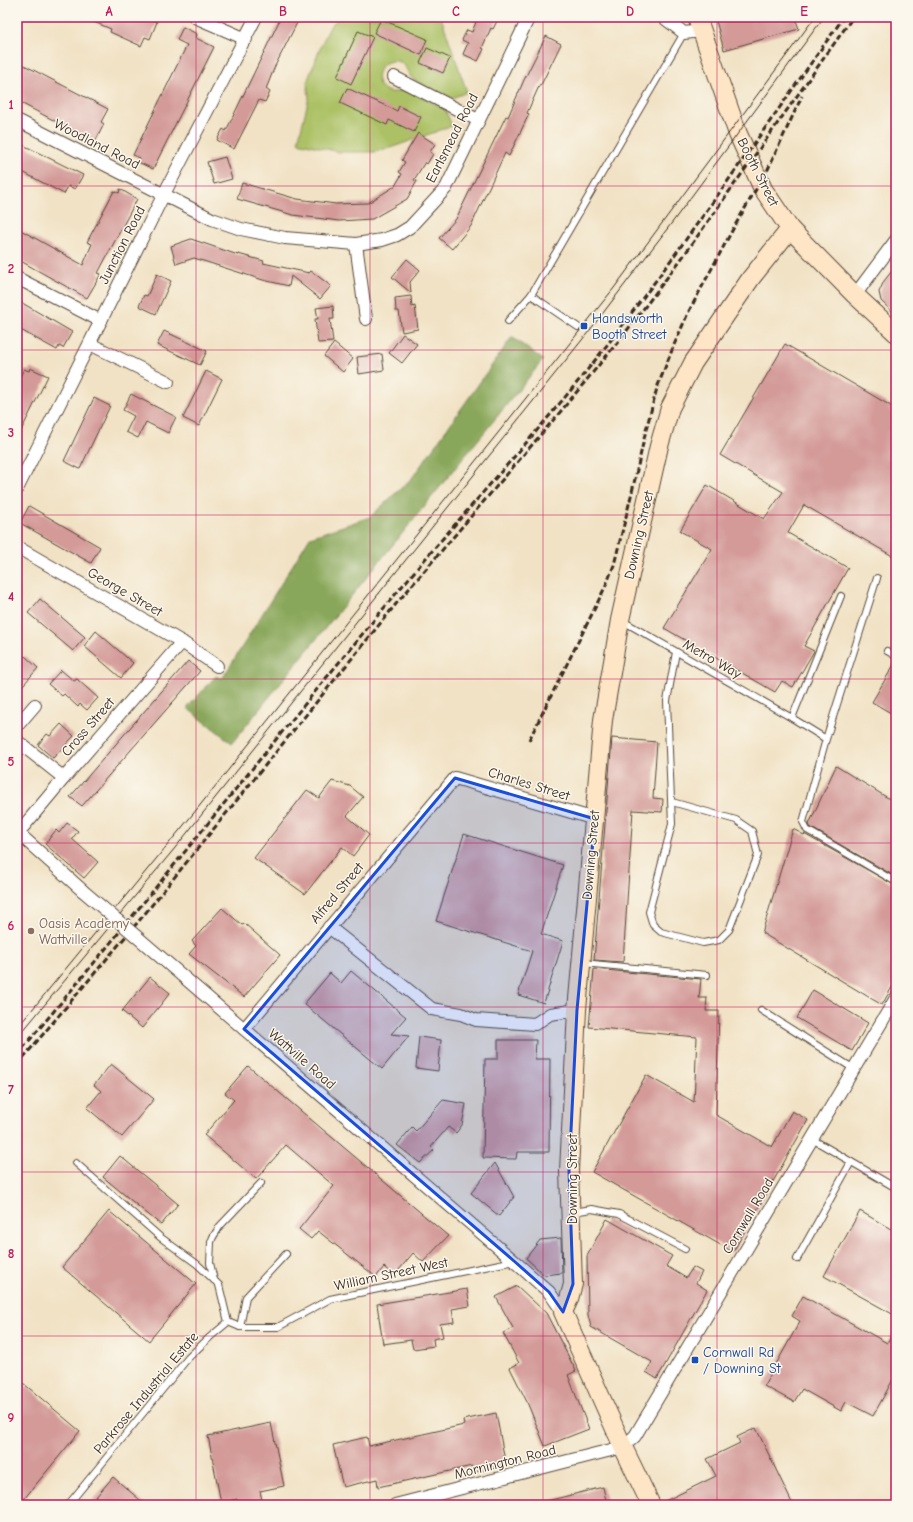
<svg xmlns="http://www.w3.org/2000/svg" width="913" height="1522" font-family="'Comic Neue',sans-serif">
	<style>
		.green { fill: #acc165; stroke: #747642 }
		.forest { fill: #89a75a; stroke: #62683c }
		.building { fill: #d39a98 }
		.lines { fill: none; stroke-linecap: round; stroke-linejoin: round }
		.lane-casing { stroke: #564637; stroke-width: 8 }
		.street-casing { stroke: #564637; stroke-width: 14 }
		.secondary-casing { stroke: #564637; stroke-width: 20 }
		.lane { stroke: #fff; stroke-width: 6 }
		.street { stroke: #fff; stroke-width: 12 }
		.secondary { stroke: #fde5c5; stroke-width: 18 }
		.tram { stroke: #3b2a1e; stroke-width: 1 }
		.rail { stroke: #3b2a1e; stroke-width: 3; stroke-dasharray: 6 3; stroke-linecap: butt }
		.street-bridge-casing { stroke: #564637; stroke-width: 14; stroke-linecap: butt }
		.street-bridge { stroke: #fff; stroke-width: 12 }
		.marked { fill: #1d4ed8; fill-opacity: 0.2; stroke: #1d4ed8; stroke-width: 3; stroke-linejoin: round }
		.grid { fill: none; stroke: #c2185b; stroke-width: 1; stroke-opacity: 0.55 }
		.transit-dot { fill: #1a4fb4; stroke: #fbf7ec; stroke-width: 1.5 }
		.education-dot { fill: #8d6e63; stroke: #fbf7ec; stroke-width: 1.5 }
		.labels { text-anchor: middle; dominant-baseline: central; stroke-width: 3; stroke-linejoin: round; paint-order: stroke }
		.street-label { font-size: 14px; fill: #3b2a1e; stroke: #fbf7ec }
		.transit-label { font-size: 14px; fill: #164399; stroke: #fbf7ec; text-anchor: start }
		.education-label { font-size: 14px; fill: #785e54; stroke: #fbf7ec; text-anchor: start }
		.neatline { fill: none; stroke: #c2185b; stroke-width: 1.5 }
		.grid-label { font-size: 13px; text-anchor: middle; font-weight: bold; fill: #c2185b }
	</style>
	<rect width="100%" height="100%" fill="#fbf7ec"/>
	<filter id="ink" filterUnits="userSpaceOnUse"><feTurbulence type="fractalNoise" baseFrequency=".025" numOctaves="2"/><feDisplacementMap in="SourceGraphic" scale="8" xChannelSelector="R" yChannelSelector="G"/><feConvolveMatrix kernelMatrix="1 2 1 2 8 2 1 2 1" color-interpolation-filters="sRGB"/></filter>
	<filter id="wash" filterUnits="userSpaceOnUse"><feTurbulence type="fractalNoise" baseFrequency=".012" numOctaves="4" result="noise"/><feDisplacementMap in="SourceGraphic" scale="16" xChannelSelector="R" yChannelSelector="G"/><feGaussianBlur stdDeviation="0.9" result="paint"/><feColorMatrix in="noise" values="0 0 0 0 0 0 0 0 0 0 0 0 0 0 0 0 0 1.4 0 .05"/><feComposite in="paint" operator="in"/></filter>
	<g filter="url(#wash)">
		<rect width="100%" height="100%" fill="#f1e2c5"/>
		<path class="green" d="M339,17H441L467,92L452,98C439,92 424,87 413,79C407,75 407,65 400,62C386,57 373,70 379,84C391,99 397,88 407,91C417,93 435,104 445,109L452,126L393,147L375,152H339L298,142L309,97L307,82L323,41L331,25Z"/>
		<path class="forest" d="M512,337L543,360L232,743L187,708L216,676L222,679L310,537L370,517L412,478Z"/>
		<g id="blocks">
			<g class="building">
				<path d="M82,17H145L157,22L150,39L145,37L141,46L110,32L111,29Z"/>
				<path d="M281,17H300L275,66L266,89L270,92L265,102L259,100L234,149L217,140L223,129L226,131Z"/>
				<path d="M466,17H499L493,29L491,28L482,48L484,49L478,61L463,54L468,43L462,40L467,30L472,32L476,22Z"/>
				<path d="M715,17H795L799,29L724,50Z"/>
				<path d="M381,19L427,39L421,55L374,33Z"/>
				<path d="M183,27L197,34L196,38L214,47L153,169L138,162L140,158L133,155L187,45L177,40Z"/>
				<path d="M358,31L373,37L351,84L337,77Z"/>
				<path d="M546,36L561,44L541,85L540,84L527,113L529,114L509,156L505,153L471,226L452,249L439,238L456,219L506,116L508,117L524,80Z"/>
				<path d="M427,48L450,58L443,73L420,63Z"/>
				<path d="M22,64L108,109L101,122L104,124L95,142L17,101V73Z"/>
				<path d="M347,88L397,111L399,106L421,117L414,132L389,120L387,125L340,103Z"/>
				<path d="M418,133L435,144L430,152L433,154L427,164L425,162L414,180L417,181L407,199L372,219L339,221L293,215L237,199L242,183L297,199L336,204L368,203L395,186L402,174L399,172L405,162L402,160Z"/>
				<path d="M17,142L83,175L75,189L68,186L64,194L17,169Z"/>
				<path d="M225,157L232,179L214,184L207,162Z"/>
				<path d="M120,189L137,199L98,273L101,274L87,298L17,259V228L83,265L92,244L87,242L114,191L119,193Z"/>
				<path d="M191,239L238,255V254L264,261L263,263L309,273L311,271L331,286L320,299L291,276L289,286L263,280L194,258L176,264L171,246Z"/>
				<path d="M407,259L420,270L410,282L411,293L392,277Z"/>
				<path d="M896,266V315L881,301L879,292L884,281Z"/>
				<path d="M157,274L171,281L156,314L139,306L144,295L147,296Z"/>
				<path d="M411,296L412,307L415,306L418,329L402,332L399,311H396L395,298Z"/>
				<path d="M17,300L72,332L63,348L59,346L57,350L17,328Z"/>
				<path d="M333,306L334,319H330L333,342L318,343L315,319H318L316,308Z"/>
				<path d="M164,331L207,351L200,365L157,345Z"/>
				<path d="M403,334L417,344L402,363L389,353Z"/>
				<path d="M334,343L353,359L343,372L324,356Z"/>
				<path d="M785,344L896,409V558L804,505L788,533L848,568L804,646L814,651L793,687L782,681L775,692L664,628L712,549L680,531L707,485L764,519L783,492L720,455Z"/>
				<path d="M382,354L384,370L359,374L357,357Z"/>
				<path d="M30,368L48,376L17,439V382L24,369L29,371Z"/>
				<path d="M206,371L222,379L199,426L183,418Z"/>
				<path d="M131,394L176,417L168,433L146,422L138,438L126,432L134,416L123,410Z"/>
				<path d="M94,398L110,406L80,469L64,461Z"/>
				<path d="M29,506L100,547L91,563L20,523Z"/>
				<path d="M40,599L85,637L73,651L28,613Z"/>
				<path d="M96,631L133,663L121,678L84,646Z"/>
				<path d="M25,656L38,668L17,692V665Z"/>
				<path d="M188,661L200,671L82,806L70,797Z"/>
				<path d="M896,661V716L872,702Z"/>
				<path d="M61,670L74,681L77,679L98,698L87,710L80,704L78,707L64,694L62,696L48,684Z"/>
				<path d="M61,724L74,736L53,758L38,745L47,734L50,736Z"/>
				<path d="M612,738L657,742L653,798L663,799L662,812L633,810L623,962L594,960Z"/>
				<path d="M836,766L896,803V877L810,827L809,824Z"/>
				<path d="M332,781L350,786L363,797L347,816L369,835L353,856L342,847L305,894L254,858L307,790L319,798Z"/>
				<path d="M67,823L78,831L72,839L98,862L84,878L45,844L56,830L59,833Z"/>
				<path d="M793,829L804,835V834L896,886V980L882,1005L762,933Z"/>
				<path d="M464,834L563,865L541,934L563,941L544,1003L518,995L532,951L436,921Z"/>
				<path d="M222,908L242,925L245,924L280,955L244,997L189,954L196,946L192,941Z"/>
				<path d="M594,969L701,979L699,998H707L706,1011H719L716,1115L772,1147L792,1111L808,1120L733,1252L592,1172L646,1075L694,1102L697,1037L589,1027Z"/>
				<path d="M351,971L406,1017L391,1034L409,1036L382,1069L304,1004L330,973L341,983Z"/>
				<path d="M150,977L170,993L142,1028L122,1011Z"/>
				<path d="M813,990L868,1023L852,1051L797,1018Z"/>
				<path d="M419,1037L441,1040L438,1071L416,1068Z"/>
				<path d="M498,1040H536L535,1059H550L549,1152H517L516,1159L483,1158L485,1059H498Z"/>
				<path d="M111,1064L154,1099L122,1137L87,1108L101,1091L94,1085Z"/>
				<path d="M248,1066L448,1236L423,1262L413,1253L394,1276L384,1267L376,1277L318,1231L311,1239L299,1229L334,1186L286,1145L256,1179L204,1135L234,1100L225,1093Z"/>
				<path d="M443,1100L466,1104L462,1125L456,1133L448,1127L431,1147L434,1150L420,1163L397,1145L412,1127L416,1131Z"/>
				<path d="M120,1156L178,1204L161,1225L103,1177Z"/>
				<path d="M495,1163L514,1197L499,1216L471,1193Z"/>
				<path d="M109,1211L196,1284L149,1341L62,1267Z"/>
				<path d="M860,1211L896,1232V1316L824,1276Z"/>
				<path d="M607,1219L672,1256L666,1266L686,1278L693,1267L702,1272L696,1283L707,1290L657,1379L646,1372L652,1362L591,1327L588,1315L587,1256Z"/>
				<path d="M561,1238L562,1273L544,1275L526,1258L540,1240Z"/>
				<path d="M517,1286L546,1313L576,1371L568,1375L589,1429L545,1446L527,1402L510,1368L519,1363L503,1333L513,1328L496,1297Z"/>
				<path d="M467,1289L470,1306L452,1309L454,1322L440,1324L443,1337L433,1339L434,1346L413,1349L411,1340L383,1344L377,1304Z"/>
				<path d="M803,1296L887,1343L896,1327V1374L873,1416L846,1402L841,1411L802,1389L794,1402L764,1386L800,1321L792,1316Z"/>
				<path d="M17,1378L80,1431L19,1505H17Z"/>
				<path d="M496,1413L506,1466L473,1472L472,1466L378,1487L377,1479L343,1487L333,1445L367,1437L369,1446L464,1425L463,1420Z"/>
				<path d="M271,1423L284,1486L260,1491L263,1505H239L237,1499L221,1503L208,1436Z"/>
				<path d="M756,1428L793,1505H661V1503L716,1476L707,1459L740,1443L737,1437Z"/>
				<path d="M113,1477L146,1505H89Z"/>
				<path d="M603,1487L607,1505H547V1501Z"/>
			</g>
		</g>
	</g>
	<g filter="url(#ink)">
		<use href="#blocks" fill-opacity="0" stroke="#564637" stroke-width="1"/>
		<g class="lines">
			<g class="lane-casing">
				<g id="lane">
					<path d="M531,295L578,327"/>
					<path d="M508,321L531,295L684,33"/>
					<path d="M877,578L826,739L803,822L807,830L896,882"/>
					<path d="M621,620L792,718"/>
					<path d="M887,651L896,656"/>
					<path d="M826,739L792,718L841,596"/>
					<path d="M672,802L736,820L752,831L758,855L729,930L719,940L703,943L661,932L653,925L649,912L672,824L667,701L676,652"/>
					<path d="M583,963L707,975"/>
					<path d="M761,1010L854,1069"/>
					<path d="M812,1139L896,1188"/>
					<path d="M76,1163L160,1237L197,1264L214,1280L219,1285L228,1322"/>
					<path d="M573,1212L592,1209L619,1214L685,1249"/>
					<path d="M797,1259L851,1162"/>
					<path d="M214,1280L210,1263L211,1242L213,1237L220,1226L261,1183"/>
					<path d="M240,1327L246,1297L286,1254"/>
					<path d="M68,1505L188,1358L210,1337L228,1322L240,1327H278L330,1299L514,1261"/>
				</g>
			</g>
			<g class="street-casing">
				<g id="street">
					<path d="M195,17L246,39"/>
					<path d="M663,17L684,33L702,31"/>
					<path d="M394,77L478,120"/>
					<path d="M17,120L212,219L241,229L285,238L356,244L382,240L397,235L410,227L446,188L529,17"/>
					<path d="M356,244L366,319"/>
					<path d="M17,278L101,321"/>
					<path d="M855,295L896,240"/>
					<path d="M90,344L168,382"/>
					<path d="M17,489L164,194L256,17"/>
					<path d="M17,547L182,642L217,666"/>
					<path d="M17,726L35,705"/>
					<path d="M17,741L64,778"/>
					<path d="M17,832L83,891"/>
					<path d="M18,833L64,778L182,642"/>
					<path d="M329,927L432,1009L461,1014L476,1020L535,1024L550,1014L577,1010"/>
					<path d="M136,936L514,1261L549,1292L563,1312"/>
					<path d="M244,1029L455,778L595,819"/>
					<path d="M395,1505L623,1447L635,1436L896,998"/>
				</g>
			</g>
			<g class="secondary-casing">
				<g id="secondary">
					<path d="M697,17L738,134L763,189L790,229L855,295L896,333"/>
					<path d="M651,1505L623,1447L563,1312L569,1299L573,1284L569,1171L577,1010L603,720L620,620L659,446L670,408L693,363L751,278L790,229"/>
				</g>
			</g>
			<use href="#lane" class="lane"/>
			<use href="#street" class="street"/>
			<use href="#secondary" class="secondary"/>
			<g class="tram">
				<path d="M17,1028L193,814L614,288L815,17"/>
				<path d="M17,1038L175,848L590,330L674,220L824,17"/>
			</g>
			<g class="rail">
				<path d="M529,740L592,614L606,585L614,565L632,492L646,430L657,388L674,345L688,313L734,227L768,169L802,96"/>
				<path d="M17,1055C145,904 267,748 394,596C466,509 545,426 614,336C694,232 767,124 844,17"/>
				<path d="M17,1065L143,916L396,604L561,411L622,337L682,258L853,17"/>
			</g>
			<g class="street-bridge-casing">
				<path id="street-bridge" d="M83,891L136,936"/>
			</g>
			<use href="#street-bridge" class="street-bridge"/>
		</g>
	</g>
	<path class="marked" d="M455,778L595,819L577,1010L569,1171L573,1284L563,1312L549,1292L514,1261L244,1029Z"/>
	<path class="grid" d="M196,17V1505M370,17V1505M543,17V1505M717,17V1505M17,186H896M17,350H896M17,515H896M17,679H896M17,843H896M17,1007H896M17,1172H896M17,1336H896"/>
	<g class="transit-dot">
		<rect x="580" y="322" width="8" height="8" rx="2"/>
		<rect x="691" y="1356" width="8" height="8" rx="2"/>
	</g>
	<circle class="education-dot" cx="31" cy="931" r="4"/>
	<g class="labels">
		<g class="street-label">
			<text transform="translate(452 138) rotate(-63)">Earlsmead Road</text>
			<text transform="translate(97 144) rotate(27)">Woodland Road</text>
			<text transform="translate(758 172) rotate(63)">Booth Street</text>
			<text transform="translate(122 245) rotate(-63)">Junction Road</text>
			<text transform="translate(639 535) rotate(-77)">Downing Street</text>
			<text transform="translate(125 592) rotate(30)">George Street</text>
			<text transform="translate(712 659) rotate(30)">Metro Way</text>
			<text transform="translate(88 727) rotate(-49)">Cross Street</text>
			<text transform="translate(529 784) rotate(17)">Charles Street</text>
			<text transform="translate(591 855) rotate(-85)">Downing Street</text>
			<text transform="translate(337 893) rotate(-50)">Alfred Street</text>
			<text transform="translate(302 1059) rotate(41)">Wattville Road</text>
			<text transform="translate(572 1179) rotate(-90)">Downing Street</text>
			<text transform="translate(748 1216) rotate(-59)">Cornwall Road</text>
			<text transform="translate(391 1274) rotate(-12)">William Street West</text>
			<text transform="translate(146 1393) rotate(-50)">Parkrose Industrial Estate</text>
			<text transform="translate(505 1462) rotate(-14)">Mornington Road</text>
		</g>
		<g class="transit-label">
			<text x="592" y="318">Handsworth<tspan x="592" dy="16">Booth Street</tspan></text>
			<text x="703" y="1352">Cornwall Rd<tspan x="703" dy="16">/ Downing St</tspan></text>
		</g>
		<g class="education-label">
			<text x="39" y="923">Oasis Academy<tspan x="39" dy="16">Wattville</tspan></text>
		</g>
	</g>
	<rect width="913" height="1522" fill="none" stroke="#fbf7ec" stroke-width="44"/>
	<rect x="22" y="22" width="869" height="1478" class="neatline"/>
	<g class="grid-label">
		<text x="109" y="16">A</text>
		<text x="283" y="16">B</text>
		<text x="456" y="16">C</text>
		<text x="630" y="16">D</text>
		<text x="804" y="16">E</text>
		<text x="11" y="109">1</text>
		<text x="11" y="273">2</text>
		<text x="11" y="437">3</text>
		<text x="11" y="601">4</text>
		<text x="11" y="766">5</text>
		<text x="11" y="930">6</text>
		<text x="11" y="1094">7</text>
		<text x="11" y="1258">8</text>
		<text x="11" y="1422">9</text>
	</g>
</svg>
